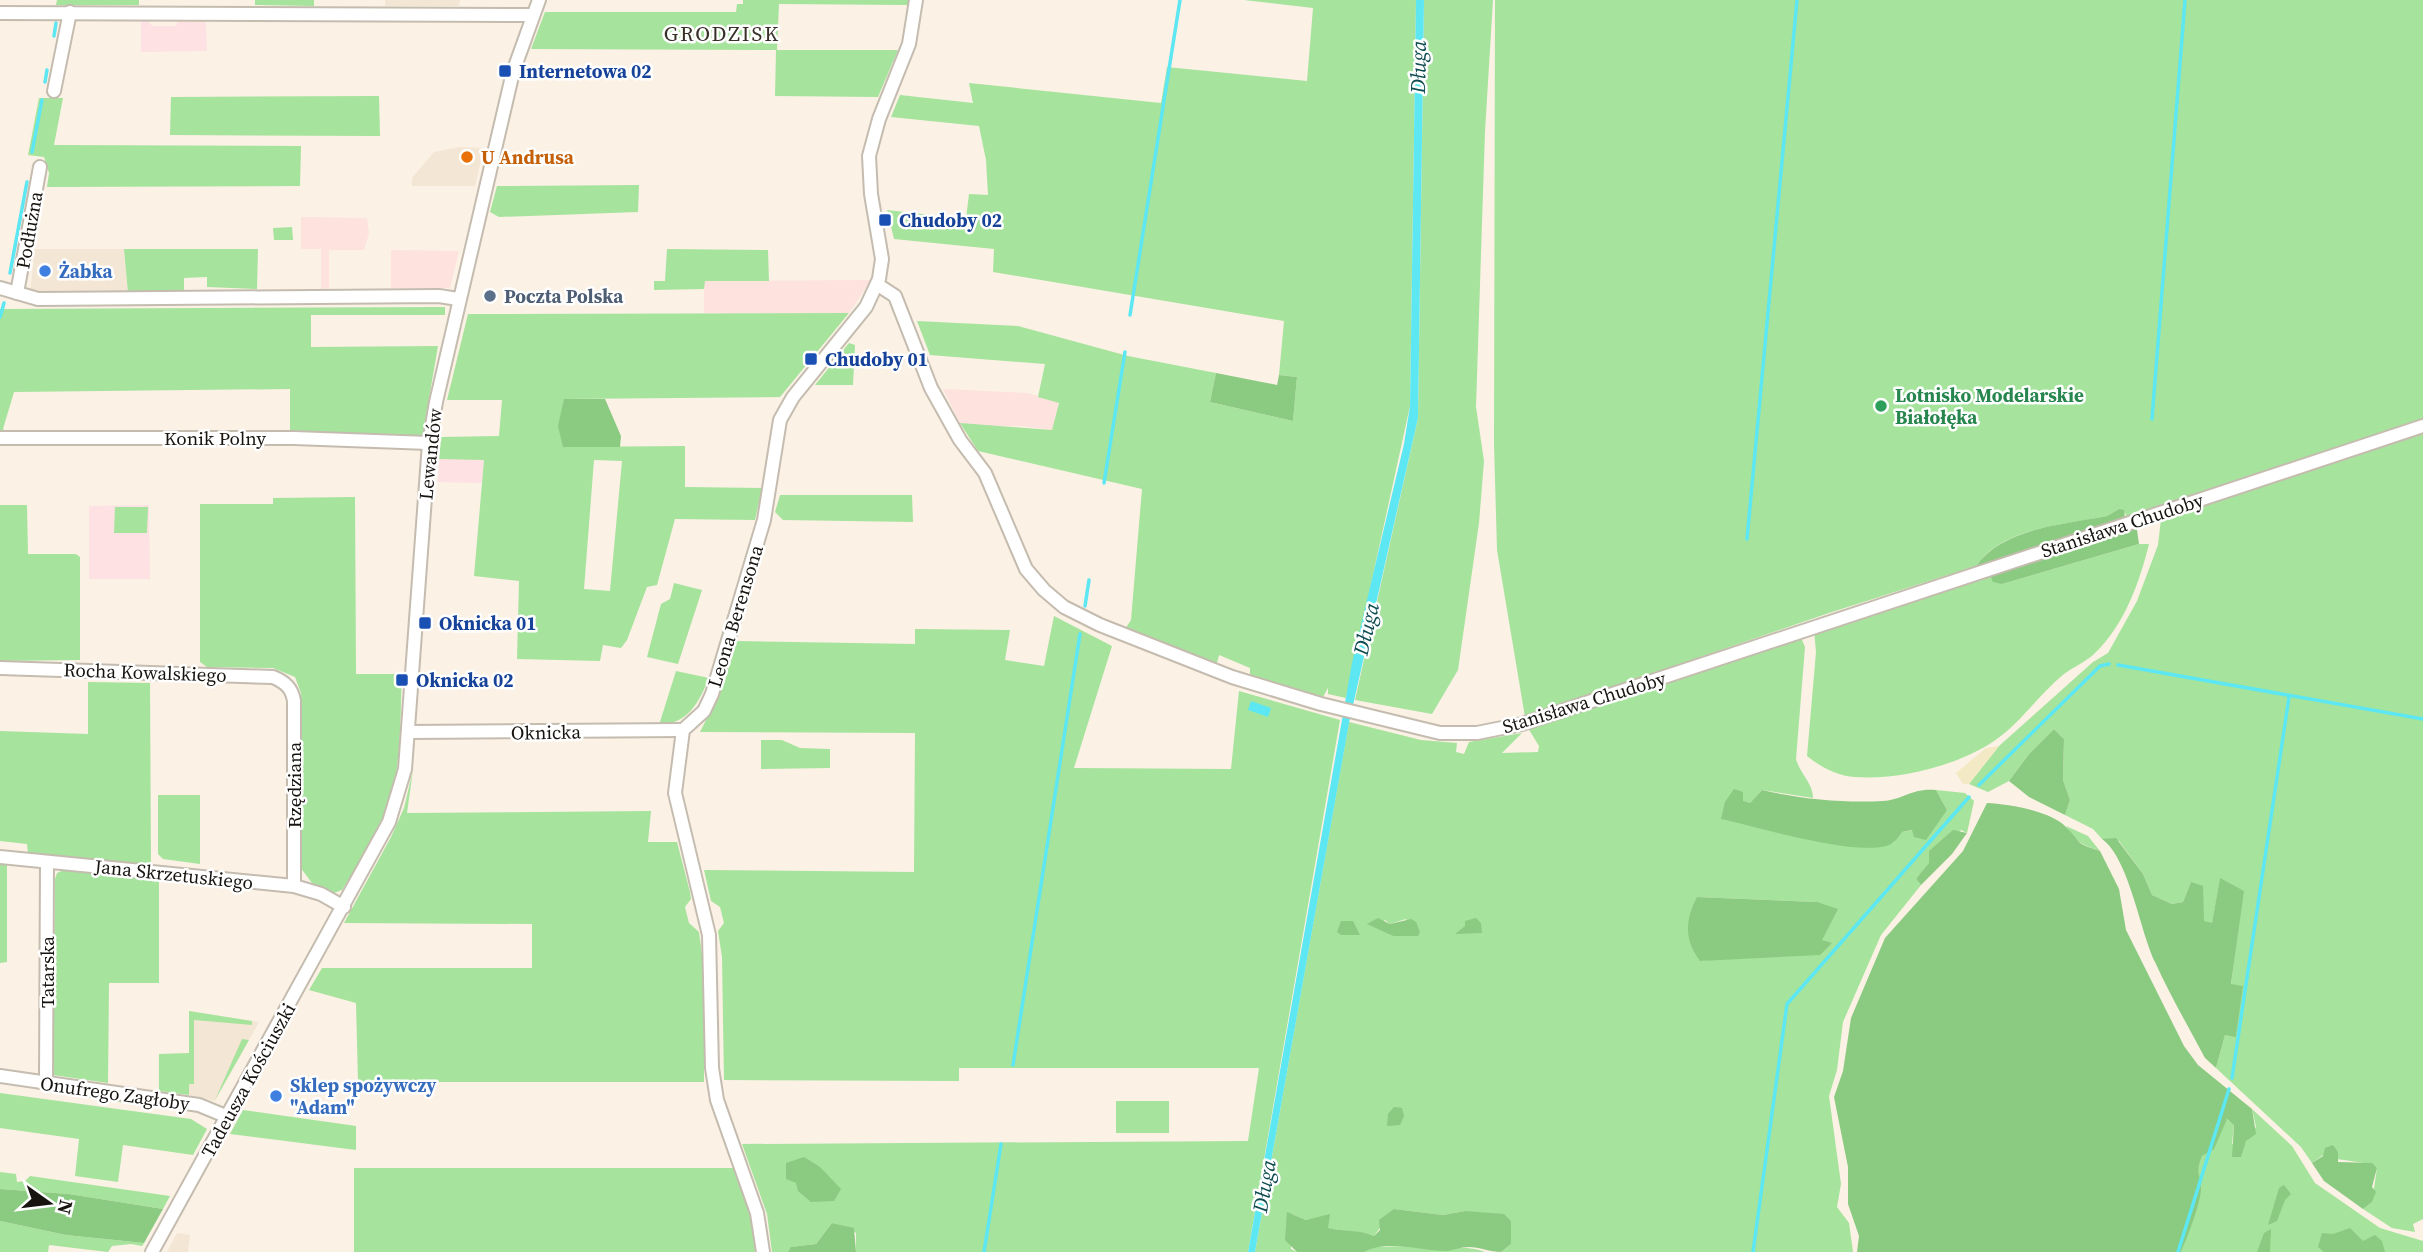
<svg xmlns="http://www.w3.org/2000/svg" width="2423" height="1252" font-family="'Source Serif 4',serif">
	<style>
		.built { fill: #f4e6d4 }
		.industrial { fill: #fde2de }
		.education { fill: #fde1e3 }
		.green { fill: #a6e39c; fill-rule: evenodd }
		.forest { fill: #8bca81 }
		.sand { fill: #f3e9c4 }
		.water { fill: #5ce7f2 }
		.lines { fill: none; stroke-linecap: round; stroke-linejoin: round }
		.stream { stroke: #5ce7f2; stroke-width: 3.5 }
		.minor-casing { stroke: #c5bcb0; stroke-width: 16 }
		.minor { stroke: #fff; stroke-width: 12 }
		.transit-dot { fill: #1a4fb4; stroke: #fff; stroke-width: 2.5 }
		.food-dot { fill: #e8710a; stroke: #fff; stroke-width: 2.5 }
		.shop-dot { fill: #3f7fe0; stroke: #fff; stroke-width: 2.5 }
		.service-dot { fill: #5c6f8a; stroke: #fff; stroke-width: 2.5 }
		.leisure-dot { fill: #2e9e5b; stroke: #fff; stroke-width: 2.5 }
		.labels { text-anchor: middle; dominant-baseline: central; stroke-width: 5; stroke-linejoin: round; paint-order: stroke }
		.transit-label { font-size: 19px; font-weight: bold; fill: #164399; stroke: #fff; text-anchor: start }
		.food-label { font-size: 19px; font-weight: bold; fill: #c56008; stroke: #fff; text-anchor: start }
		.street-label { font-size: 19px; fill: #171410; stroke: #fff }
		.shop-label { font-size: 19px; font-weight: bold; fill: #366cbe; stroke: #fff; text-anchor: start }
		.service-label { font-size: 19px; font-weight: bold; fill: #4e5e75; stroke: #fff; text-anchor: start }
		.leisure-label { font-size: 19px; font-weight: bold; fill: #27864d; stroke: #fff; text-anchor: start }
		.neighbourhood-label { font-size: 21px; letter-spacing: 2px; fill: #373027; stroke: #fff }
		.water-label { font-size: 21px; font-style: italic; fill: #0e4c51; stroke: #fff }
	</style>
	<rect width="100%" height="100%" fill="#fbf1e5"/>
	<g class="built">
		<path d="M385,0H460L459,6H385Z"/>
		<path d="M460,147L484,148L475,186H412V178L434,152Z"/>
		<path d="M35,249H124L128,293L30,292Z"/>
		<path d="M189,1011L259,1022L215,1101L189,1095Z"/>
		<path d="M177,1233L190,1235L188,1252H167Z"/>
	</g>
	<g class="industrial">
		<path d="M301,217L367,218L369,233L364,250H329V288L321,289V249H301Z"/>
		<path d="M391,250L459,251L450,288H391Z"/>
		<path d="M871,280L849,313H704V281Z"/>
		<path d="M943,389L1027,393L1059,402L1052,430L1022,426L989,427L960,423Z"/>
	</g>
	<g class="education">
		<path d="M141,21H148L152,26H176L178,21L206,22L207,51L141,52Z"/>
		<path d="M439,459H484L482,483L438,482Z"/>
		<path d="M149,505L150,579H89V506Z"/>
	</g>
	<g class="green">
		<path d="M57,0H139V5H56Z"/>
		<path d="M255,0H314V6L255,5Z"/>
		<path d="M743,0H909L908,5L779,4L777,50H898L878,97L775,96L776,50L531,49L545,12H736L737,4H743Z"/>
		<path d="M1244,0H1416L1410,406L1346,698L1328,694V688L1323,697L1250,675V668L1219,655L1217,663L1125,629L1131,620L1142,489L978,451L960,423L1052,430L1059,403L1038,397L1045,364L930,355L917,321L1018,326L1128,356L1216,373L1210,402L1293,421L1297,377L1279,375L1284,321L993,272L994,249L894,239L887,210L966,219L969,194L988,195L986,160L979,126L891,117L900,95L973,103L969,83L1161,103L1167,67L1307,81L1313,8Z"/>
		<path d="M1424,0H1493L1485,131L1476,407L1484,461L1479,523L1458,670L1432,714L1355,700L1418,418Z"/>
		<path d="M1495,0H2423V420L2158,509L2125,518L2126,514L2119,509L2107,516C2063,526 2004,526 1976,566L1829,613L1525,717L1497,550L1494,444Z"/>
		<path d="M379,96L380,136L170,135L171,97Z"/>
		<path d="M39,98H63L54,145L301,146L300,186L47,187L49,173L44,157L28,155Z"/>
		<path d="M639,185L638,212L499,217L490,212L497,186Z"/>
		<path d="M292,227L293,240H274L273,228Z"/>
		<path d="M124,249H258L257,289L207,287V277L184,278V292L128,293Z"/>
		<path d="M667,249L768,250L769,281H705L704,289L654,290V281H665Z"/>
		<path d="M445,307V315H311V347L438,346L422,439L401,434L290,433V389L14,392L3,429L6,432H0V309Z"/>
		<path d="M849,313L780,397L564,399V447L685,446V487L762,488L755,520L675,519L657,585L647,587L627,640L621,648L603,645L600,661L517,659L519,581L474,576L484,460L439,459L441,437L499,436L502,400H447L468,314ZM594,460L622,461L610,591L584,589Z"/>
		<path d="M849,343L855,345L853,385H815Z"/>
		<path d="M2423,433V1219L2413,1224L2415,1232L2392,1228L2363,1209L2372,1202L2377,1168C2367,1160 2338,1162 2323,1155L2312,1163L2301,1147L2216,1068L2225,1035L2236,1036L2242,986L2231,985L2243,891L2220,879L2212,924L2203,921L2191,882L2183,902L2172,904L2152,895L2143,874L2119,841L2102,839L2093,829L2065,815L2070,800L2063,780L2064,739L2054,729L2029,754L2009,781L1988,792L1969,784L1999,746L2093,662L2108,653L2137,601L2158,545L2161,519Z"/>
		<path d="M780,495H912L913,522L783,520L775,512Z"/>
		<path d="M355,497L356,674H402C400,712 402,752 393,788C383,825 362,858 342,890L331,894L312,883L300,867L301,693L295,677L273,668L207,667L200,662V504H273V498Z"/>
		<path d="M0,505H27L28,554H76L80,557V660L0,661Z"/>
		<path d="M115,507H148L147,533H114Z"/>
		<path d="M2139,544H2149C2140,581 2124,626 2095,653C2086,662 2073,667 2064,674C2039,694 2020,724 1994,741C1957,766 1899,780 1855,777C1837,776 1821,767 1807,756L1816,652L1814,630L1990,575L2002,584Z"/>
		<path d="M674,583L702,590L678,664L647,657L661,604L670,599Z"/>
		<path d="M1054,616L1112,646L1074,768L1231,769L1239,691L1340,720L1248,1252H856V1233L848,1227L832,1223L816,1244L792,1247L788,1252H772L767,1214L742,1144L1248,1141L1259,1068H959V1081L724,1080L722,957L718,931L724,923L720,907L711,901L704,870L914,872L915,733L700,732L723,686L737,641L915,644V629L1010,630L1005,660L1044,666Z"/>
		<path d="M1795,640H1802L1805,647L1796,759C1800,774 1813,783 1813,798L1762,790L1750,803L1725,802L1893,843L1902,832L1913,830L1947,810L1936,790L1965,793L1974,801L1967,833L1961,830L1916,879L1921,885L1881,935L1843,1022L1837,1070L1829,1096L1841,1184L1837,1207L1849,1223L1853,1252H1501L1511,1244V1221L1465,1211L1443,1215L1394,1209L1374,1236C1357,1230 1345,1232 1327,1228L1323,1217L1306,1220L1292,1214L1291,1249L1297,1252H1255L1349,722L1421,740L1457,743L1456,752L1464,754L1469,742L1522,733L1502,753L1538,752L1539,746L1528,728ZM1697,897L1817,902L1822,941L1831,943L1700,961ZM1406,919L1418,936H1393L1377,926L1385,920L1390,924Z"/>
		<path d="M676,671L709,678C699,702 688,724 659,725Z"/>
		<path d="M88,682L150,683L151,867L28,853L27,844L0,841V731L88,734Z"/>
		<path d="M761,740H782L800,748L830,749V768L761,769Z"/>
		<path d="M413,770L407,813L651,811L648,842H677L690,892L691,899L685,907L689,923L699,932L704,969V1082H358L356,1003L309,990L322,968H532V924L344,923L391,837L404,808Z"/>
		<path d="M158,795H200V864L163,859L158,854Z"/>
		<path d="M2066,826L2088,836L2100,851C2083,845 2075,842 2066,826Z"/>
		<path d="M0,863L7,864V962L0,963Z"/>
		<path d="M64,870L159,877V983H109L108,1083L53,1075L55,879L57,873Z"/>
		<path d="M189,1011L252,1021V1025L194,1020V1084H189V1095L159,1091V1054L189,1053Z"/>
		<path d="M242,1039L249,1040L215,1100Z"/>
		<path d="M48,1088L133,1100L134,1102L133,1104L48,1092Z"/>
		<path d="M0,1093L191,1119L207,1129L193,1155L123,1145L118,1182L75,1176L79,1139L0,1128Z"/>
		<rect x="1116" y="1101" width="53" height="32"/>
		<path d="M2252,1109L2292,1146L2315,1183L2380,1228L2423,1241V1252H2181L2196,1209L2201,1187L2196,1174L2202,1155L2226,1119L2234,1124L2232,1144L2246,1141L2256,1127Z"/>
		<path d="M243,1110L356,1126V1150L230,1134Z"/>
		<path d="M354,1168H735L751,1212L757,1249V1252H354Z"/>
		<path d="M0,1172L16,1174L17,1182L25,1181L30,1176L170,1196L163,1209L69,1194L0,1189Z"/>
		<path d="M0,1221L66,1235L144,1243L142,1246L131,1244L112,1246L108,1252L49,1245L48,1252H0Z"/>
		<path d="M1414,1246C1439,1251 1464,1244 1485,1252H1364L1372,1247Z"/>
	</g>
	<g class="forest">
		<path d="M1216,373L1277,385L1279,375L1297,377L1293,421L1210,402Z"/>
		<path d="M564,399H605L621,436L620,447H563L558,426Z"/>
		<path d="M2119,509L2124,510L2125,518L1976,566C2004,527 2063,525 2107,516Z"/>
		<path d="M2133,527L2137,530L2139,544L2002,584L1993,582L1990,575Z"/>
		<path d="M2054,729L2064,739L2063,780L2070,800L2065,815L2029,797L2009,781L2029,754Z"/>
		<path d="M1734,789L1743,792V801L1750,803L1762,790C1801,799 1843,803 1883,801C1903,800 1911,788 1936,790L1947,810L1926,840L1914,837L1912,830L1902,832C1899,836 1896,841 1891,844C1863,859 1755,826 1721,819L1725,802Z"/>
		<path d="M1987,803C2008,804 2051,811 2066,827C2084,845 2073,842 2100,851L2119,889L2126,930L2184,1046L2198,1065L2252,1109L2256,1134L2246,1141L2241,1157H2232L2234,1125L2227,1119L2214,1149L2202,1156C2195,1175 2200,1171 2201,1188C2201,1203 2187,1238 2181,1252H1857L1859,1236L1848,1204V1167L1834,1097L1843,1071L1851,1018L1885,938L1963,851Z"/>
		<path d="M1953,830L1967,833L1952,854L1921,885L1916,879L1929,863V851Z"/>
		<path d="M2116,838L2143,874L2152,895L2172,904L2183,902L2191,882L2203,886L2204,921L2212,923L2220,878L2244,891L2231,984L2243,986L2236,1037L2225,1035L2216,1068L2205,1058C2188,1026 2170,995 2155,962C2140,931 2129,858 2102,839Z"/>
		<path d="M1697,897L1817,902L1838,909L1822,940L1832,943L1820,955L1700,961C1684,940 1685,920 1697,897Z"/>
		<path d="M1378,918L1390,924L1411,919L1416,922L1420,932L1418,936H1393L1367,924Z"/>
		<path d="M1476,918L1481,923L1482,933L1455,934L1465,926V921Z"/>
		<path d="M1341,921H1353L1360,935H1341L1337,932Z"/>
		<path d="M1394,1107L1402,1108L1404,1116L1400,1125L1387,1126L1388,1114Z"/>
		<path d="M2333,1145L2338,1152V1162L2372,1163L2377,1168L2372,1187L2376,1192L2372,1202L2363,1209L2324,1181L2312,1163L2323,1156L2325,1148Z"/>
		<path d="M804,1157L820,1167L841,1189L834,1201L811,1202L798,1191L796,1183L786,1179V1163Z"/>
		<path d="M2284,1185L2291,1194L2285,1200L2277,1221L2268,1225L2279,1188Z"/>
		<path d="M0,1189L69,1194L163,1209L144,1243L66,1235L0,1221Z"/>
		<path d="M1394,1209L1443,1215L1465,1211L1504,1214L1511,1221V1244L1501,1252C1490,1252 1479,1247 1469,1247C1461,1247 1454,1250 1447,1251C1422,1251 1386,1239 1364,1252H1297L1285,1240L1287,1212L1306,1220L1330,1214L1328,1228C1346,1232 1356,1229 1374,1236L1380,1230L1379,1220Z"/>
		<path d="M832,1223L854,1228L856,1252H788L791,1247L816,1244Z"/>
		<path d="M2350,1228L2363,1241L2375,1235L2382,1241L2385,1252H2324L2318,1247L2322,1233L2333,1234Z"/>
		<path d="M2271,1229L2270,1252H2257L2264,1233Z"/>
	</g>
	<path class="sand" d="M1999,746L1969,784H1963L1956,773L1986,748Z"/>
	<g class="water">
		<path d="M1416,0H1424L1418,418L1349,723L1255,1252H1248L1352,663L1404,444L1410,406Z"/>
		<path d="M1251,701L1271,708L1268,717L1248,710Z"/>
	</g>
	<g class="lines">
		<g class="stream">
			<path d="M54,36L56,23"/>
			<path d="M45,82L47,70"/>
			<path d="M32,152L42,100"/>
			<path d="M10,273L27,182"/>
			<path d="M1130,315L1180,0"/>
			<path d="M0,317L4,303"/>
			<path d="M2152,419L2185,0"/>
			<path d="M1104,483L1125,352"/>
			<path d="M1747,539L1797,0"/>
			<path d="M1085,606L1089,580"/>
			<path d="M2118,665L2423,719"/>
			<path d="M1979,785L2100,666L2109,664"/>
			<path d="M1013,1065L1080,634"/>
			<path d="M2232,1078L2289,697"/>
			<path d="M984,1252L1001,1144"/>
			<path d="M1753,1252L1787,1004L1969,797"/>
			<path d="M2178,1252L2229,1089"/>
		</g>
		<g class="minor-casing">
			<g id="minor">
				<path d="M0,13L532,15"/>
				<path d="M54,91L70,12"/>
				<path d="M878,285L895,296L931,388L960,440L985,473L1026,569L1044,590L1064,607L1100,625L1232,677L1321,704L1440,733H1477L1522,724L2423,426"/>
				<path d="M0,288L38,299L439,296L458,299"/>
				<path d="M17,293L40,167"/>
				<path d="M0,438H294L429,443"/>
				<path d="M0,668L273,677C285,682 292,688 294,701V886"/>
				<path d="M408,732L683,730"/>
				<path d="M0,857L294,886L321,894L344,907"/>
				<path d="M0,1076L199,1105L228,1117"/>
				<path d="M46,1083L47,862"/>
				<path d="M152,1252L389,822L405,769L429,443L436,402L513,72L539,0"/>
				<path d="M763,1252L757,1213L717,1100L712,1068L709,935L675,793L683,730L704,711L712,694L764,520L780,420L793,397L866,307L879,279L882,259L871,194L869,156L879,119L909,44L916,0"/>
			</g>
		</g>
		<use href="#minor" class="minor"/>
	</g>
	<g class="transit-dot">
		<rect x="498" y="64" width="14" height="14" rx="3.5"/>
		<rect x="878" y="213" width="14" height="14" rx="3.5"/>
		<rect x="804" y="352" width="14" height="14" rx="3.5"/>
		<rect x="418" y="616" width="14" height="14" rx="3.5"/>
		<rect x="395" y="673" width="14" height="14" rx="3.5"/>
	</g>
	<circle class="food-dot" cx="467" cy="157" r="7"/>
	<g class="shop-dot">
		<circle cx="45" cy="271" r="7"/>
		<circle cx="276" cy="1096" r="7"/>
	</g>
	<circle class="service-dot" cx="490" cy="296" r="7"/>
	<circle class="leisure-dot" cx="1881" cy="406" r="7"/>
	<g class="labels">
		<g class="transit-label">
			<text x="519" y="71">Internetowa 02</text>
			<text x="899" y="220">Chudoby 02</text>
			<text x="825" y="359">Chudoby 01</text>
			<text x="439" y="623">Oknicka 01</text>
			<text x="416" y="680">Oknicka 02</text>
		</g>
		<g class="food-label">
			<text x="481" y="157">U Andrusa</text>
		</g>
		<g class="street-label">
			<text transform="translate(29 230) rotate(-80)">Podłużna</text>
			<text x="215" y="438">Konik Polny</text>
			<text transform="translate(430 454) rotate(-84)">Lewandów</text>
			<text transform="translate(2122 525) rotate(-18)">Stanisława Chudoby</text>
			<text transform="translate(735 616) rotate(-73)">Leona Berensona</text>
			<text transform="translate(145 672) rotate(2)">Rocha Kowalskiego</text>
			<text transform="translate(1584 702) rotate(-17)">Stanisława Chudoby</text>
			<text transform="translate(546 732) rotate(-1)">Oknicka</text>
			<text transform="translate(294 785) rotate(-90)">Rzędziana</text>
			<text transform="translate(174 874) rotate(6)">Jana Skrzetuskiego</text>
			<text transform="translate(47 972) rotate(-90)">Tatarska</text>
			<text transform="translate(248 1080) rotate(-61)">Tadeusza Kościuszki</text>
			<text transform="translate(115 1093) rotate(8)">Onufrego Zagłoby</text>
		</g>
		<g class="shop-label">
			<text x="59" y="271">Żabka</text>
			<text x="290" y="1085">Sklep spożywczy<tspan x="290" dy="22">"Adam"</tspan></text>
		</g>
		<g class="service-label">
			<text x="504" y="296">Poczta Polska</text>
		</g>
		<g class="leisure-label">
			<text x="1895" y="395">Lotnisko Modelarskie<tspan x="1895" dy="22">Białołęka</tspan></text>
		</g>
		<g class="neighbourhood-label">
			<text x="722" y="33">GRODZISK</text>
		</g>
		<g class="water-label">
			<text transform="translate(1418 67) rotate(-89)">Długa</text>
			<text transform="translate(1366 629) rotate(-77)">Długa</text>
			<text transform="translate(1264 1186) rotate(-80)">Długa</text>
		</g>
	</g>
	<g transform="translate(49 1203) rotate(104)" stroke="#ffffff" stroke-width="5" paint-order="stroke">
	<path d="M0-5L12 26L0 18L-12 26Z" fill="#171410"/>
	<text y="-10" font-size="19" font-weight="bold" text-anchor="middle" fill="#171410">N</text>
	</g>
</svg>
